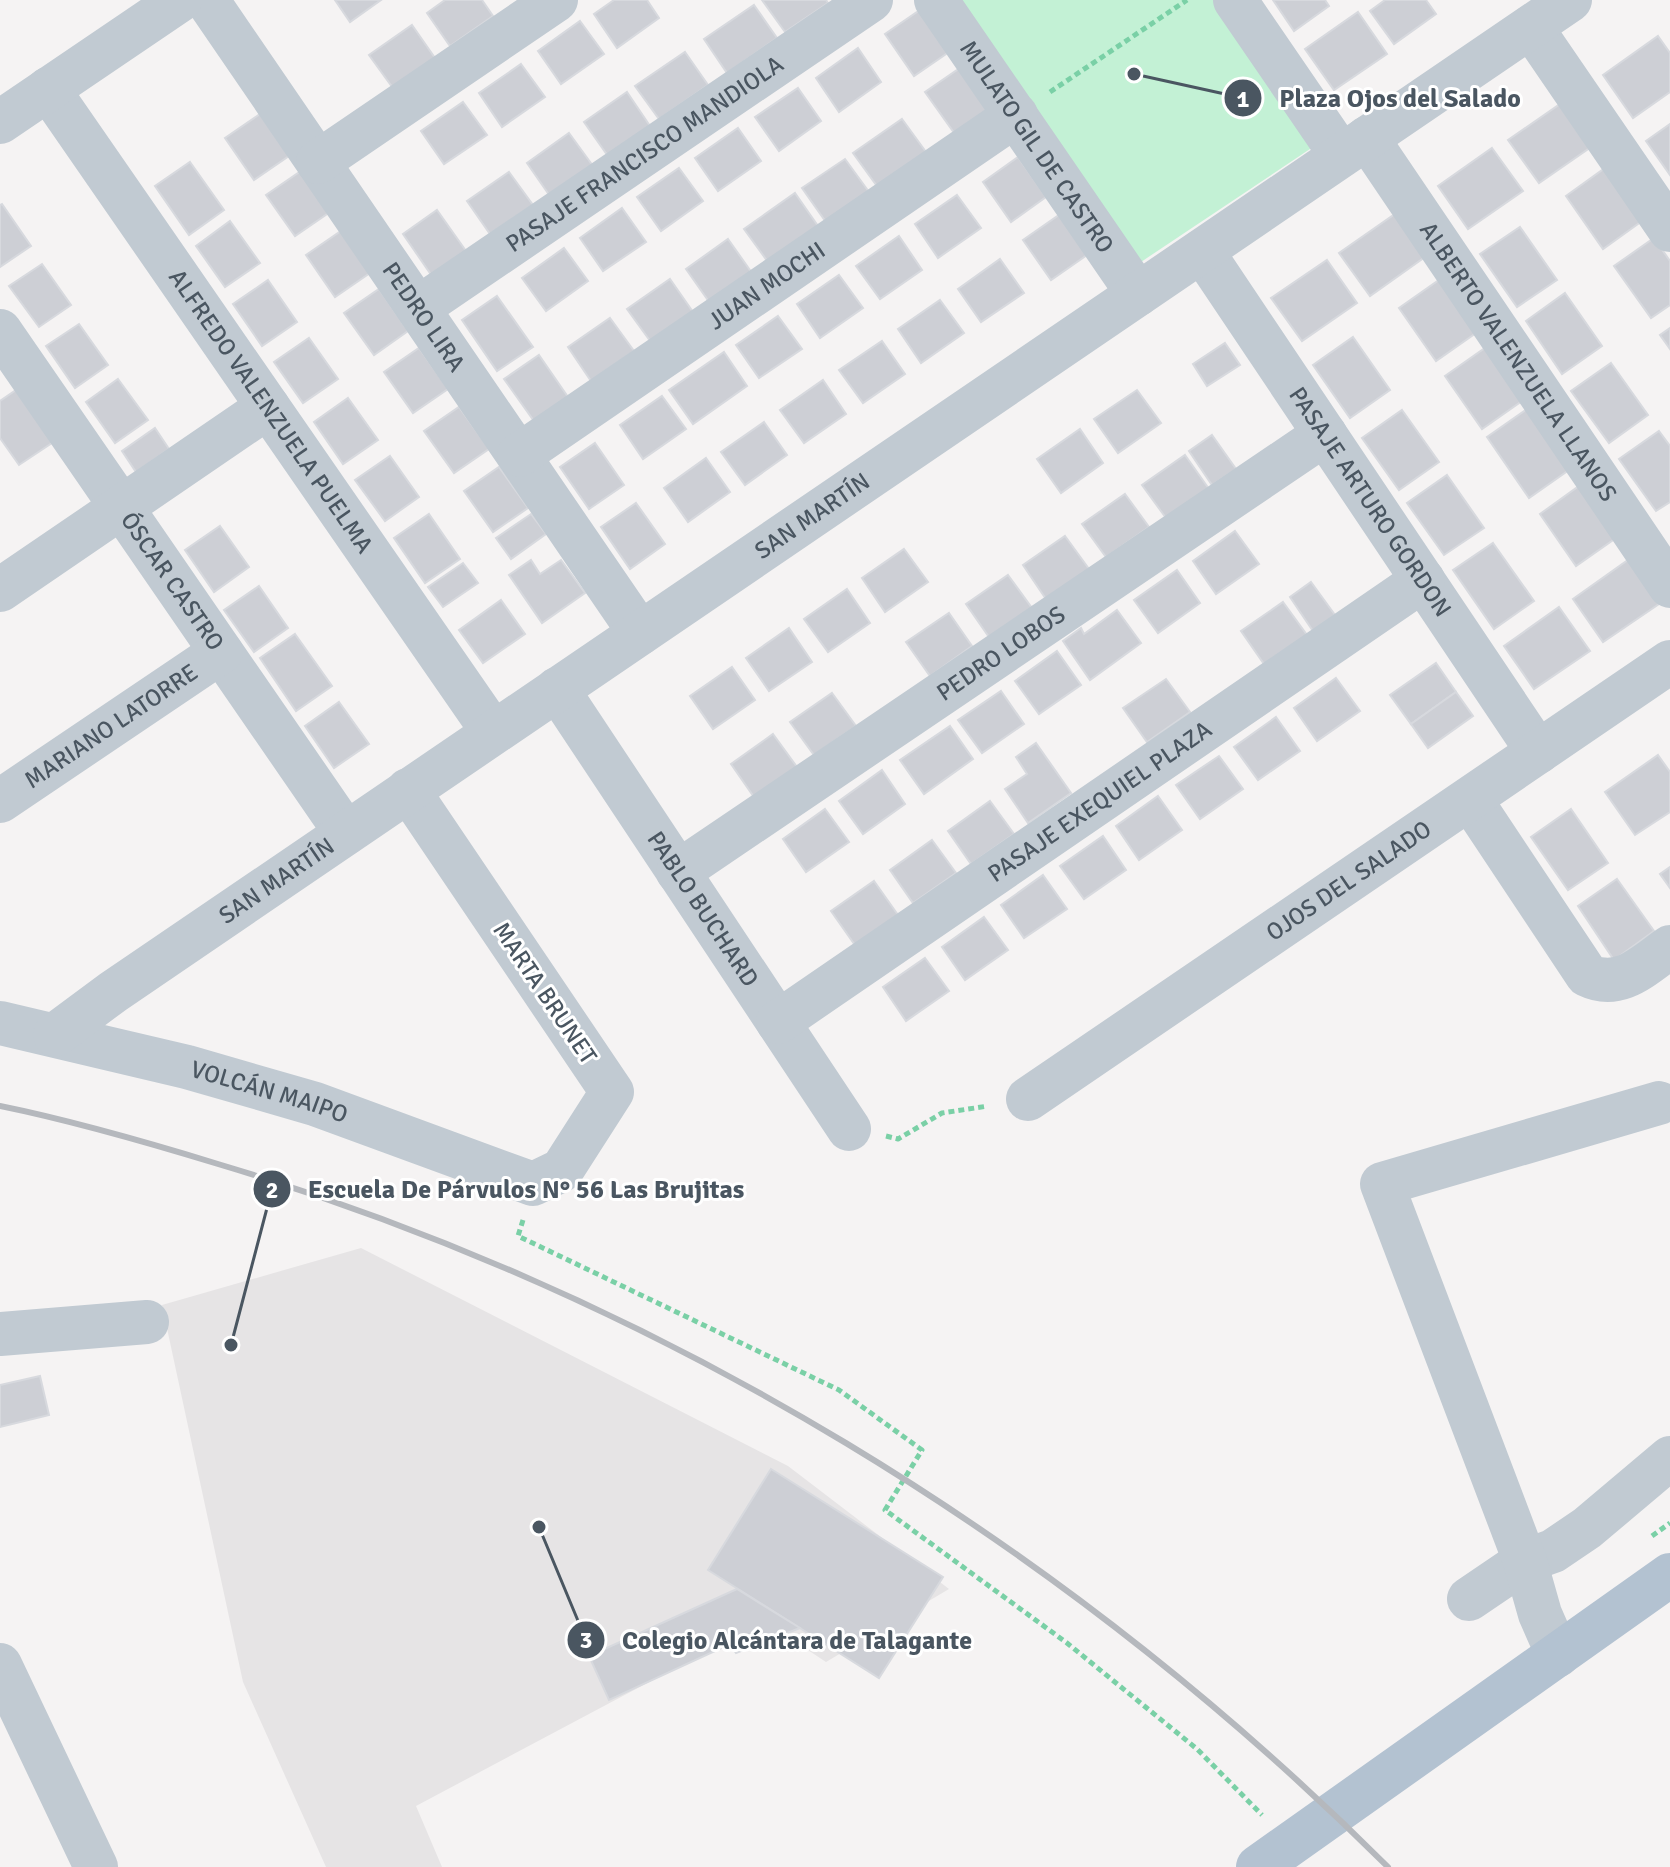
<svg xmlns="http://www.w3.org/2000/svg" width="1670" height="1867" font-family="Signika,sans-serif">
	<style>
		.education { fill: #e6e4e5 }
		.green { fill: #c3f1d5 }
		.building { fill: #cdcfd5; stroke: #d7d9de; stroke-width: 2 }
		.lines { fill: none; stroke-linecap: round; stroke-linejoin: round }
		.path { stroke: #7ad0a6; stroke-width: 5; stroke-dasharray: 6 4; stroke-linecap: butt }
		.street { stroke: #c1cad2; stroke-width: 44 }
		.primary { stroke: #b3c2d1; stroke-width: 44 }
		.rail { stroke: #b5b8bd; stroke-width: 6 }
		.labels { text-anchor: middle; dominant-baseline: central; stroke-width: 6; stroke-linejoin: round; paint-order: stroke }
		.street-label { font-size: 24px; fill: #4a5661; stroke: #fff }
		.leader { fill: none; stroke: #4a5661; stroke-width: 3 }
		.callout-dot { fill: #4a5661; stroke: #fff; stroke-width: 3 }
		.mark-label { font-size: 24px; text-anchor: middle; font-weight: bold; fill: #fff }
		.callout-label { font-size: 26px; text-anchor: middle; font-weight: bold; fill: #4a5661; stroke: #fff; stroke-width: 6; stroke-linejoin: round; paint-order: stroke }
	</style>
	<rect width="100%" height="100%" fill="#f5f3f3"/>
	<path class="education" d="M361,1248L788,1466L949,1589L826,1662L764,1621L416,1806L442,1867H326L243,1682L162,1305Z"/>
	<path class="green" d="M956,0H1214L1313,147L1135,266Z"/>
	<g class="building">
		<path d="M335,0H381L350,22Z"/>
		<path d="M445,0H482L493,16L450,46L427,13Z"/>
		<path d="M614,0H647L659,18L617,48L594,14Z"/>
		<path d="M762,0H826L828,3L785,32Z"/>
		<path d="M1273,0H1325L1329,6L1294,31Z"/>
		<path d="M1385,0H1426L1436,14L1394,44L1370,11Z"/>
		<path d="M754,5L777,38L727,73L704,39Z"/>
		<path d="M920,10L949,52L914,76L885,34Z"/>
		<path d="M1358,12L1387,54L1334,90L1305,49Z"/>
		<path d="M580,21L604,54L561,84L538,51Z"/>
		<path d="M412,25L435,58L393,88L369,55Z"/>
		<path d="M1658,36L1670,53V92L1633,118L1603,75Z"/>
		<path d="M858,48L881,82L839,112L816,78Z"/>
		<path d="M685,52L708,85L659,119L635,86Z"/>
		<path d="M521,64L545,97L502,127L479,93Z"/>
		<path d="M960,68L989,110L955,134L925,92Z"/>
		<path d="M798,88L821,121L779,151L755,117Z"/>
		<path d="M627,92L650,126L608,156L584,122Z"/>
		<path d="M463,102L487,135L444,164L421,131Z"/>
		<path d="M1563,102L1594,145L1539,183L1508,140Z"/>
		<path d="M260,114L289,156L254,180L225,138Z"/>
		<path d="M902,119L926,152L877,186L853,153Z"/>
		<path d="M1670,124V175L1646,141Z"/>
		<path d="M738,128L761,161L718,191L695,158Z"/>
		<path d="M569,133L593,166L550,196L527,163Z"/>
		<path d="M1492,148L1523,191L1468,229L1438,186Z"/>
		<path d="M1018,157L1046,197L1011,222L983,182Z"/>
		<path d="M845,159L869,192L826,222L802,188Z"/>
		<path d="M190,162L224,210L189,235L155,186Z"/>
		<path d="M679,168L703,201L661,231L637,197Z"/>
		<path d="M1605,168L1642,221L1603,249L1566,196Z"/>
		<path d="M301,171L330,212L295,236L266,195Z"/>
		<path d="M509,172L533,205L490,234L467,201Z"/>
		<path d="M795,193L818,226L768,262L744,229Z"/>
		<path d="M957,195L981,228L938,258L915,224Z"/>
		<path d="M2,204L31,246L0,267V205Z"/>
		<path d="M622,208L646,242L603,271L580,238Z"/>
		<path d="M437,210L466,251L432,276L403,234Z"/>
		<path d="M1395,214L1425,257L1370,296L1339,253Z"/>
		<path d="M1059,215L1087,255L1051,280L1023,240Z"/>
		<path d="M230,221L260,263L225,287L196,246Z"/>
		<path d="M1520,227L1557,280L1517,307L1480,254Z"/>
		<path d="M341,231L370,273L335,297L306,255Z"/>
		<path d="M899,236L922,270L880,299L856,266Z"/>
		<path d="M1654,238L1670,261V305L1651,318L1614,266Z"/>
		<path d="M728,239L752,273L710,303L686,269Z"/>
		<path d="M564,248L588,281L546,311L522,278Z"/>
		<path d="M1000,259L1024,293L981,322L958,289Z"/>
		<path d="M1327,260L1357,303L1302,341L1271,298Z"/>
		<path d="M42,264L71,305L39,327L9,286Z"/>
		<path d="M839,275L863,308L820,338L797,304Z"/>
		<path d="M670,279L693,312L651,342L627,309Z"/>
		<path d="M268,280L297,322L262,346L233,304Z"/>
		<path d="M1439,280L1476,333L1436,361L1399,308Z"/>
		<path d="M379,289L408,331L374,355L344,313Z"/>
		<path d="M1565,293L1602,346L1562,374L1526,321Z"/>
		<path d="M497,296L533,347L497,371L462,320Z"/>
		<path d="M940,300L964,333L921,363L898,329Z"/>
		<path d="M778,316L802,349L759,378L736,345Z"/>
		<path d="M610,318L634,351L591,381L568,347Z"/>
		<path d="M79,324L108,365L75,388L46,346Z"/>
		<path d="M1670,328V349L1660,335Z"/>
		<path d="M1353,337L1390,390L1350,418L1313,365Z"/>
		<path d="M309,338L338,379L303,403L274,362Z"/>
		<path d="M882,341L905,374L863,403L839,370Z"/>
		<path d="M1225,343L1240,365L1207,386L1193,364Z"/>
		<path d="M419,348L448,389L413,413L384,372Z"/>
		<path d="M1485,348L1522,401L1482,429L1445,376Z"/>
		<path d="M724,352L747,386L693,424L669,390Z"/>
		<path d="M539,355L568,397L534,421L504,379Z"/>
		<path d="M1611,363L1648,415L1609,443L1571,391Z"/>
		<path d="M118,379L148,420L115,443L86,402Z"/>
		<path d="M823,380L846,414L804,443L780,410Z"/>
		<path d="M19,388L55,441L19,465L0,438V401Z"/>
		<path d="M1137,390L1161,423L1118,453L1094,419Z"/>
		<path d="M662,396L686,429L643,459L620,425Z"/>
		<path d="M348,398L378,440L343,464L314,422Z"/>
		<path d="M459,407L489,449L454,473L424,431Z"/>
		<path d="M1527,409L1569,470L1529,498L1487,437Z"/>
		<path d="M1402,410L1439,462L1399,490L1362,438Z"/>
		<path d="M764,422L787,455L745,485L721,452Z"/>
		<path d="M155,428L169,449L136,472L122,451Z"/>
		<path d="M1080,429L1103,463L1061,493L1037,459Z"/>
		<path d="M1659,431L1670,446V502L1656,511L1619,459Z"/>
		<path d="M1212,435L1236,469L1212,485L1189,451Z"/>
		<path d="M595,443L624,485L589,509L560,467Z"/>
		<path d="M1185,455L1209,489L1166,518L1142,485Z"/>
		<path d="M390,456L419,497L385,521L355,480Z"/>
		<path d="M706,458L730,492L688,522L664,488Z"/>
		<path d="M499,467L528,508L493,532L464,491Z"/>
		<path d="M1447,475L1484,528L1444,555L1407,503Z"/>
		<path d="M1579,486L1616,538L1576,566L1540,514Z"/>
		<path d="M1125,494L1149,527L1106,557L1082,524Z"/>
		<path d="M636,503L665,544L630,569L601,527Z"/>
		<path d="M429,514L460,559L425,583L394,538Z"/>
		<path d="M531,514L546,534L511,559L496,538Z"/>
		<path d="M220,526L249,567L214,592L185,550Z"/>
		<path d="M1235,531L1259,564L1216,594L1193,561Z"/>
		<path d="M1065,536L1089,569L1046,599L1023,565Z"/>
		<path d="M1493,543L1534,601L1494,629L1453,570Z"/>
		<path d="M904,549L928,582L885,612L862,578Z"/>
		<path d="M531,560L540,574L561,560L585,593L542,623L509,575Z"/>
		<path d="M1628,560L1659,604L1603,642L1573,599Z"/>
		<path d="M463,563L478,583L443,607L428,587Z"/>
		<path d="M1177,570L1200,603L1158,633L1134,600Z"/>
		<path d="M1008,575L1032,608L989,637L966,604Z"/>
		<path d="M1311,582L1335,615L1313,631L1290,597Z"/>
		<path d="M259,586L288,628L254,652L224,610Z"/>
		<path d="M847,589L870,623L828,652L804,619Z"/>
		<path d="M501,600L525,634L483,663L459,630Z"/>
		<path d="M1283,602L1307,635L1264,664L1241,631Z"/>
		<path d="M1559,607L1590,651L1534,689L1504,646Z"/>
		<path d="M1117,610L1141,643L1090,680L1063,641L1081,628L1084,634Z"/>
		<path d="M949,613L972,646L930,676L906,642Z"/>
		<path d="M789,628L812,662L769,691L746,658Z"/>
		<path d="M295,634L332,686L296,711L260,658Z"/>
		<path d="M1057,651L1081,685L1039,714L1015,681Z"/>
		<path d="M1436,663L1456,692L1411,724L1390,695Z"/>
		<path d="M732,667L755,700L713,729L690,696Z"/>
		<path d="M1336,678L1360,711L1317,741L1294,708Z"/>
		<path d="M1166,679L1190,712L1147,742L1123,708Z"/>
		<path d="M1001,691L1024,724L982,753L958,720Z"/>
		<path d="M1456,692L1473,716L1428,748L1411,724Z"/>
		<path d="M832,693L856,726L814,755L790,722Z"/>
		<path d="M339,702L369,744L334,768L305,726Z"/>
		<path d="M1276,717L1300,751L1258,780L1234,747Z"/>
		<path d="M950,726L973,759L924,794L900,760Z"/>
		<path d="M773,734L797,767L754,797L731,764Z"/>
		<path d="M1036,743L1071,793L1028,823L1005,789L1027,774L1016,757Z"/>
		<path d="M1658,755L1670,772V812L1635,835L1605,792Z"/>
		<path d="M1219,756L1243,789L1200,819L1176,785Z"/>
		<path d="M882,770L905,804L863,834L839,801Z"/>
		<path d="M1158,796L1182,830L1139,860L1116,826Z"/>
		<path d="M990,801L1014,834L971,864L948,831Z"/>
		<path d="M825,809L849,842L806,872L783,839Z"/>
		<path d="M1571,809L1608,863L1568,890L1531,837Z"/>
		<path d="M1103,836L1126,870L1084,899L1060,866Z"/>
		<path d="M932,840L956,873L913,903L890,870Z"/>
		<path d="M1670,867V888L1660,874Z"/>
		<path d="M1043,875L1067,909L1024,938L1001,905Z"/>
		<path d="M1617,879L1654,931L1614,960L1578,906Z"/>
		<path d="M874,881L898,915L855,945L831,911Z"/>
		<path d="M984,917L1008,950L965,980L942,947Z"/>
		<path d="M925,958L949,991L906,1021L883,987Z"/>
		<path d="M40,1376L49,1415L0,1427V1385Z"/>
		<path d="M771,1469L943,1577L879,1678L708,1570Z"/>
		<path d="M737,1589L800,1628L736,1653L730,1644L609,1700L589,1656Z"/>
	</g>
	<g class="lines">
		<g class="path">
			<path d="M1050,92L1187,0"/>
			<path d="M886,1136L898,1139L942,1113L988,1106"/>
			<path d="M523,1220L518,1236L839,1390L922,1450L885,1510L1067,1643L1197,1749L1262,1815"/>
			<path d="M1652,1536L1670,1523"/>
		</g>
		<g class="street">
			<path id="s1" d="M207,0L640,633"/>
			<path id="s2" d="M936,0L1138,294"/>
			<path d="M1235,0L1341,155"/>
			<path d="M1531,27L1670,230"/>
			<path id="s3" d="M48,89L493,732"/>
			<path d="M0,122L180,0"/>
			<path id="s4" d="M1367,138L1670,586"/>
			<path d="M318,162L556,0"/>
			<path id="s5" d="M1202,251L1538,752"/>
			<path id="s6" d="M418,308L871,0"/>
			<path id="s7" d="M0,331L346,833"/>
			<path id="s8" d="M519,455L1016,115"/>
			<path d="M0,590L268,407"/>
			<path id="s9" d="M557,689L849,1129"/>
			<path d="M1470,799L1587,975C1620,991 1644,965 1670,947"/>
			<path id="s10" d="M0,801L221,652"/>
			<path id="s11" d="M678,872L1325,434"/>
			<path id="s12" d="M778,1022L1423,580"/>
			<path id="s13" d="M0,1023L187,1067L315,1104L533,1184L562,1170L612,1092L408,790"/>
			<path id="s14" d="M55,1035L113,992L1570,0"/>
			<path id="s15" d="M1028,1099L1670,662"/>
			<path d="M0,1334L147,1322"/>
			<path d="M1469,1599L1525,1561L1553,1551L1587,1528L1670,1458"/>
			<path d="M1558,1655L1540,1614L1525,1561L1382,1184L1659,1103"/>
			<path d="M0,1665L96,1867"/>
		</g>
		<path class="primary" d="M1258,1867L1670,1575"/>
		<path class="rail" d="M0,1106C74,1121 146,1142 218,1164C659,1296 1062,1542 1388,1867"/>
	</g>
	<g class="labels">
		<g class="street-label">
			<text stroke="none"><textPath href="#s2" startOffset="178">MULATO GIL DE CASTRO</textPath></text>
			<text stroke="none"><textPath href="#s6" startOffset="274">PASAJE FRANCISCO MANDIOLA</textPath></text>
			<text stroke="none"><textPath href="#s8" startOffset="300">JUAN MOCHI</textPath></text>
			<text stroke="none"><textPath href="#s1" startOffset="384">PEDRO LIRA</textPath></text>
			<text stroke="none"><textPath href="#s4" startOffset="270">ALBERTO VALENZUELA LLANOS</textPath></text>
			<text stroke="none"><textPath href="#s3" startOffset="392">ALFREDO VALENZUELA PUELMA</textPath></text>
			<text stroke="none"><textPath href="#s5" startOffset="302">PASAJE ARTURO GORDON</textPath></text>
			<text stroke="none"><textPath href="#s14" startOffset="918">SAN MARTÍN</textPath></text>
			<text stroke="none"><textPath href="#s7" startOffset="304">ÓSCAR CASTRO</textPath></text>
			<text stroke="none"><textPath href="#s11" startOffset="390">PEDRO LOBOS</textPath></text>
			<text stroke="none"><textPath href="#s10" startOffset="134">MARIANO LATORRE</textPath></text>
			<text stroke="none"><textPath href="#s12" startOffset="390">PASAJE EXEQUIEL PLAZA</textPath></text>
			<text stroke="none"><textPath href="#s14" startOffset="270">SAN MARTÍN</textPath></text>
			<text stroke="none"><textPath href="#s15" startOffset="388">OJOS DEL SALADO</textPath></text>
			<text stroke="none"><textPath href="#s9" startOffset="264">PABLO BUCHARD</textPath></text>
			<text transform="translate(545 993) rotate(56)">MARTA BRUNET</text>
			<text stroke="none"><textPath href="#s13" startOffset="278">VOLCÁN MAIPO</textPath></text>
		</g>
	</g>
	<path class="leader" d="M1134 74L1243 98M231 1345L272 1189M539 1527L586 1640"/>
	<g class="callout-dot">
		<circle cx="1134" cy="74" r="8"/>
		<circle cx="231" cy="1345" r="8"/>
		<circle cx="539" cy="1527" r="8"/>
		<circle cx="1243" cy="98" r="20"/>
		<circle cx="272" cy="1189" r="20"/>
		<circle cx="586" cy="1640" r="20"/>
	</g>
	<g class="mark-label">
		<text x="1243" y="107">1</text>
		<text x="272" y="1198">2</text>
		<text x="586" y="1648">3</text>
	</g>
	<g class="callout-label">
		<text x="1400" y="107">Plaza Ojos del Salado</text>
		<text x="526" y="1198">Escuela De Párvulos N° 56 Las Brujitas</text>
		<text x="797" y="1649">Colegio Alcántara de Talagante</text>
	</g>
</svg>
